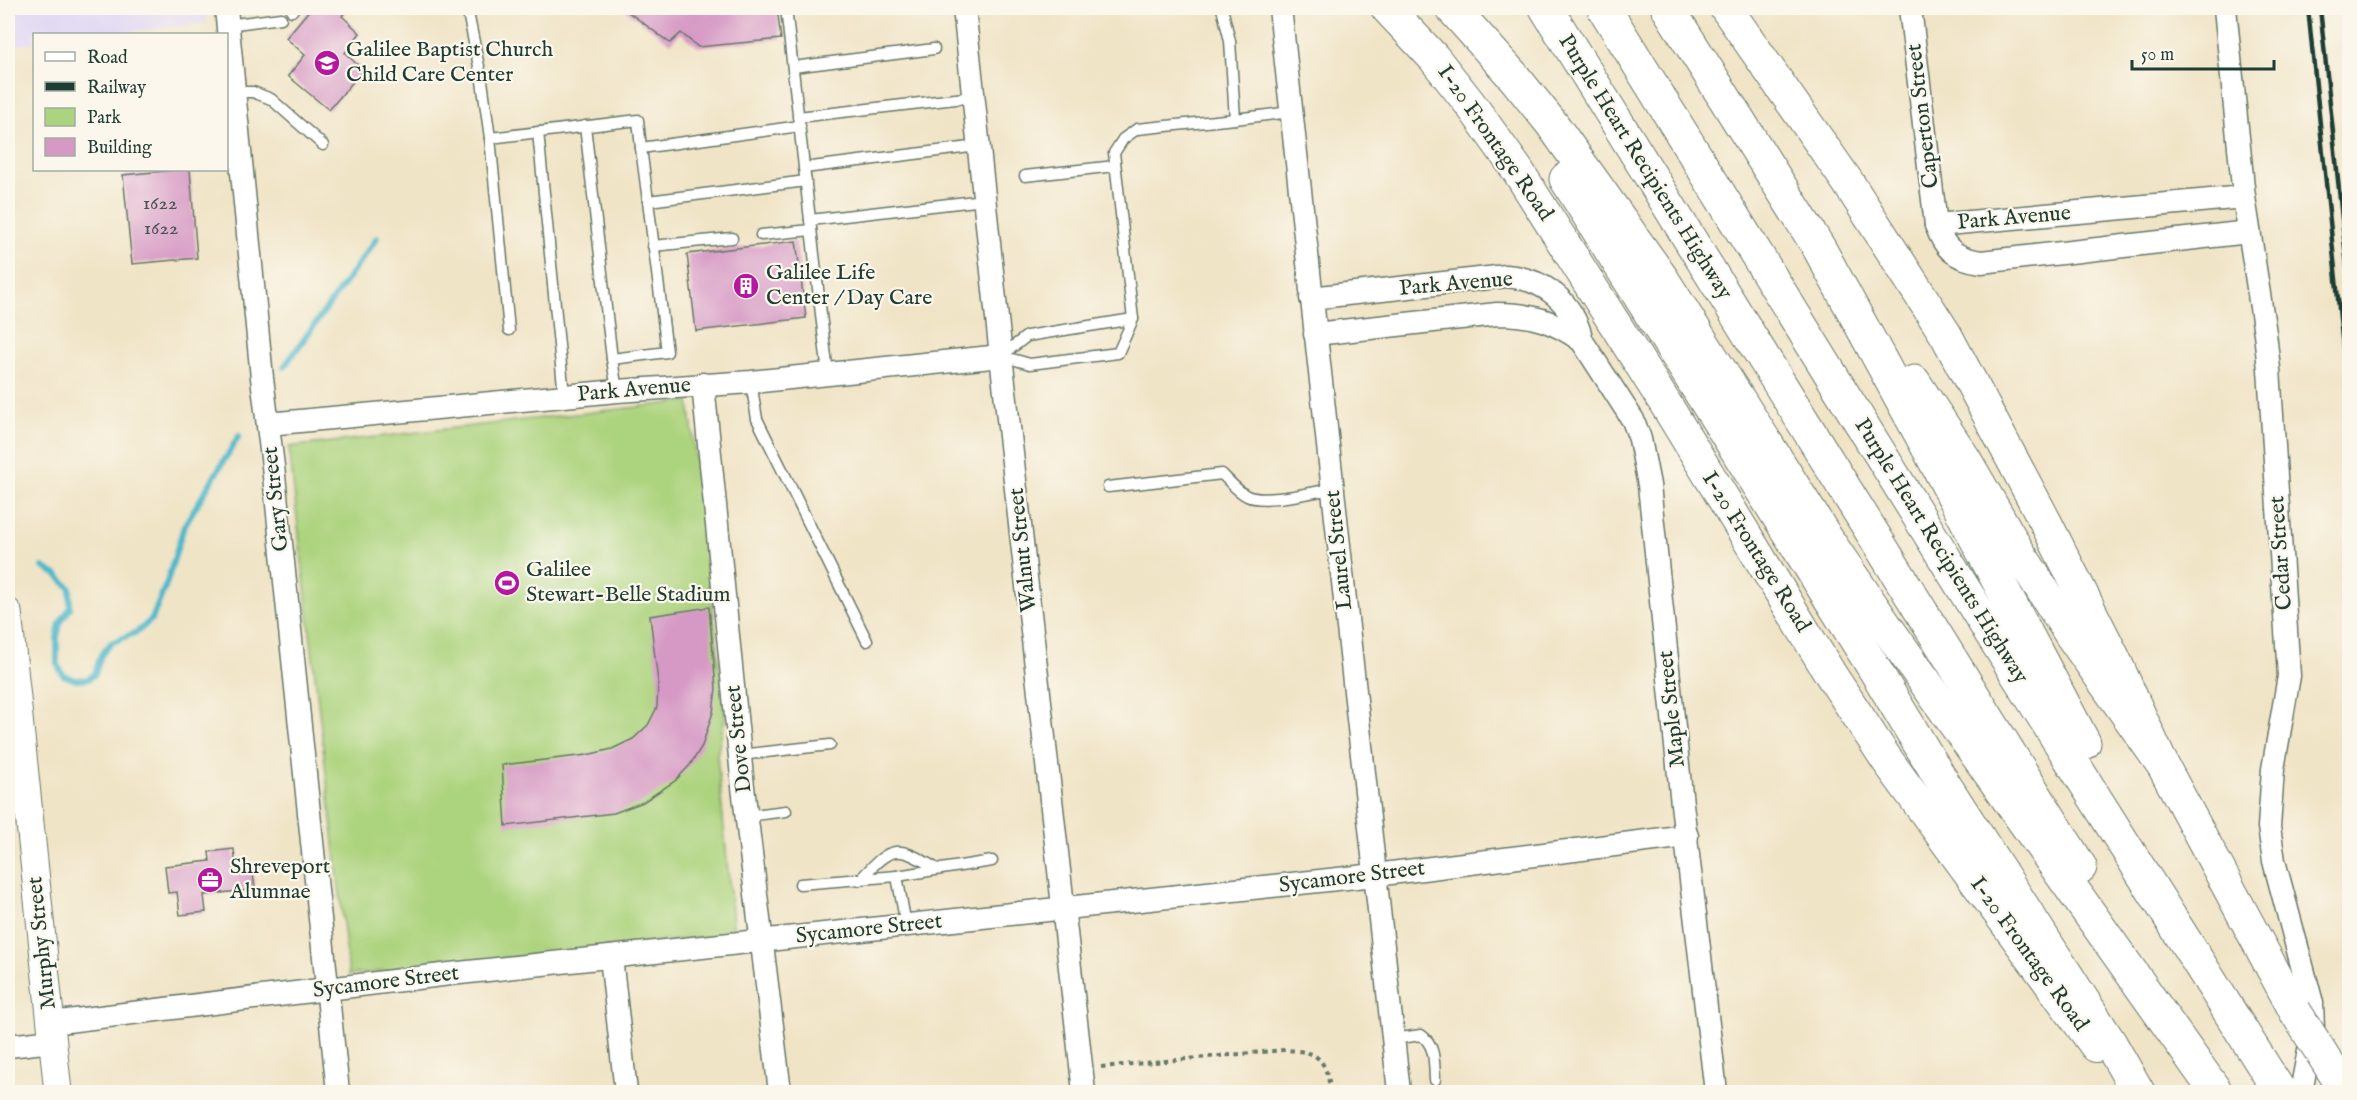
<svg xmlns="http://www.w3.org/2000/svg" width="2357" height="1100" font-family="'IM FELL English',serif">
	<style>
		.built { fill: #dfd5f5 }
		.green { fill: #acd37d; stroke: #668858; stroke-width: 1.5 }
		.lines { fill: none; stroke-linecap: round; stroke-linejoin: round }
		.stream { stroke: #4db8ca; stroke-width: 6 }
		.building { fill: #d698c5 }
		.service-casing { stroke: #687767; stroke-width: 13 }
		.minor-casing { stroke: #687767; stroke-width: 25 }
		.tertiary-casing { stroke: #687767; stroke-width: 29 }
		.secondary-casing { stroke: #687767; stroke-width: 34 }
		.motorway-casing { stroke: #687767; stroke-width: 35 }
		.path { stroke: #687767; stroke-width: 4; stroke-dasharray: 4.5 4.5; stroke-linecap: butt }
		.service { stroke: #fff; stroke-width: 10 }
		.minor { stroke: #fff; stroke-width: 22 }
		.tertiary { stroke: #fff; stroke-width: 27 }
		.secondary { stroke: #fff; stroke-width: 32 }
		.motorway { stroke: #fff; stroke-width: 33 }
		.rail { stroke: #1f3d34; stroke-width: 4.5 }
		.secondary-bridge-casing { stroke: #687767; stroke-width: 34; stroke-linecap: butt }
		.secondary-bridge { stroke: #fff; stroke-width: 32 }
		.labels { text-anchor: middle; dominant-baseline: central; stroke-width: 4.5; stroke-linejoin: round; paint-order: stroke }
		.number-label { font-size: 20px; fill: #4d5458 }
		.poi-label { font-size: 22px; fill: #1f3d34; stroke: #fbf7ec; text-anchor: start }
		.street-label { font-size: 22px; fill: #1f3d34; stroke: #fbf7ec }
	</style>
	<rect width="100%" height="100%" fill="#fbf7ec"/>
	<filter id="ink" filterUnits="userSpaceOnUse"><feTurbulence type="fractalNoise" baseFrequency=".0167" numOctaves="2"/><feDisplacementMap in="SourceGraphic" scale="12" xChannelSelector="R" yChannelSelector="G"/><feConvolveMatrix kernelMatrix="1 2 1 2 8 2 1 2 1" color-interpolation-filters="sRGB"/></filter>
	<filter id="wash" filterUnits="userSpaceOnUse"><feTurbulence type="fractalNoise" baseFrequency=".008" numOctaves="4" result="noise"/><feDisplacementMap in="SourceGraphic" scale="24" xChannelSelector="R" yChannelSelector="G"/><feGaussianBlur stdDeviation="1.35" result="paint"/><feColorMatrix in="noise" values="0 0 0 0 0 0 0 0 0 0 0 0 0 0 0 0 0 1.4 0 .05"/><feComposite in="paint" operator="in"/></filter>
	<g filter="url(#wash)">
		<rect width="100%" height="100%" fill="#f0e4c6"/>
		<path class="built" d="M8,8H206L207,23L108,34H34V43L8,46Z"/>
		<path class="green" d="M689,401L725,718L717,755L734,934L349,975L289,447Z"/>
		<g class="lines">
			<g class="stream">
				<path d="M284,367L377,238"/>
				<path d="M43,567L57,575L70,588V608L60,623L57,638V663L63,675L76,680L88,679L95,674L101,655L111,643L137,632L152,619L167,582L184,526L239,436"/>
			</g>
		</g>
		<g id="blocks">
			<g class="building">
				<path d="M311,8H348L342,16L360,33L345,53L363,70L329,110L288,76L305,55L286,38Z"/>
				<path d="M623,8H777L781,39L698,47L681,33L670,43Z"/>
				<path d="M175,170H190L197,258L132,264L123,175Z"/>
				<path d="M796,241L806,318L696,331L687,254Z"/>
				<path d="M709,607L716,688L713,712L702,746L690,765L675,781L643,802L614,813L506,826L502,765L587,755L612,749L633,739L648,725L657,707L658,682L650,616Z"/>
				<path d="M234,849L236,868L252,866L255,889L204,895L206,912L180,915L177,892L168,893L165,866L210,861L209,852Z"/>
			</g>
		</g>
	</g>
	<g filter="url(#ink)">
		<use href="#blocks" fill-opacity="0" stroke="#687767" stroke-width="1.5"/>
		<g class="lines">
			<g class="service-casing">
				<g id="service">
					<path d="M467,8L482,81L490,138"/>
					<path d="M786,8L810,220L984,200"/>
					<path d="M292,11L294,8"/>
					<path d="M227,25L281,18"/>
					<path d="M793,67L934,49"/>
					<path d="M234,92H253L271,99L323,145"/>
					<path d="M798,117L973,97"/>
					<path d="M1235,119L1291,112"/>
					<path d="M585,126L612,359"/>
					<path d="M800,126L641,148L648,201L806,181"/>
					<path d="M538,132L564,396"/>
					<path d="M804,168L978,146"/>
					<path d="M1025,176L1115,166"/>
					<path d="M810,220L828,374"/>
					<path d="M761,235L811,230"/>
					<path d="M653,246L732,238"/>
					<path d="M509,330L490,138L638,120L641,148"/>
					<path d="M1001,356L1030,364L1118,353L1133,319L1114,153L1123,139L1137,129L1235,119L1230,41L1222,8"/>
					<path d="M1001,356L1027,336L1133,319"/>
					<path d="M751,382L757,419L867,641"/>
					<path d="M617,391L612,359L667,352L648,201"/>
					<path d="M1108,487L1222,474C1229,481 1237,491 1247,496C1265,504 1312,492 1332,489"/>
					<path d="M740,755L830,745"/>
					<path d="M746,816L786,811"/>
					<path d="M897,876L992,861"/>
					<path d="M860,880C892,844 897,845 937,869"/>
					<path d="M800,884L897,876L906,925"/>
					<path d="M1393,1039L1421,1035C1436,1045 1434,1064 1435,1080"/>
				</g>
			</g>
			<g class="minor-casing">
				<g id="minor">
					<path d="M226,8L262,378L273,466L338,1092"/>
					<path d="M964,8L1001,356L1084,1092"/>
					<path d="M1280,8L1399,1092"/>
					<path d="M1910,8L1936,225C1945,250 1955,258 1981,262L2249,232"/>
					<path d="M2225,8L2244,197L2265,333L2269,369L2289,676L2273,769L2269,827L2274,861L2312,1003L2313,1029L2301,1092"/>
					<path d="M1936,225L2244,197"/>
					<path d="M1311,298L1506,276C1545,279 1573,302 1582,341L1633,420L1640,439L1649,485L1682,804L1716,1092"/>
					<path d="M1315,334L1497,314C1531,314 1555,321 1582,341"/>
					<path d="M703,384L743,787L780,1092"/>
					<path d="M268,424L617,391L751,382L1001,356"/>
					<path d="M611,957L626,1092"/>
					<path d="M51,1023L450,974L1375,875L1687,836"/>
					<path d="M8,1046L53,1041"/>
				</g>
			</g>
			<g class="tertiary-casing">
				<path id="tertiary" d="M8,612L58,1092"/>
			</g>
			<g class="secondary-casing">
				<g id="secondary">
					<path d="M1387,8L1434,58L1471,105L1518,171L1665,403L1831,675L1887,760L2096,1046"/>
					<path d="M1726,8L1847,181L1946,335L2045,521L2114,658L2161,762L2295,1011"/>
				</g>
			</g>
			<g class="motorway-casing">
				<g id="motorway">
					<path d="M1452,8L1514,77L1552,124L1663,280L1828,541L1887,628L2216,1092"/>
					<path d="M1546,8L2080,867"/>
					<path d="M1604,8L1991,633L2280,1092"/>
					<path d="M1668,8L1819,248L1925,442L2084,743"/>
					<path d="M1566,179L1872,665L1942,781L2110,1043L2138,1092"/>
					<path d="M1914,382L1965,460L2017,550L2072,636L2161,762"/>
				</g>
			</g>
			<path class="path" d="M1101,1067L1284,1050C1319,1051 1325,1058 1331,1092"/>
			<use href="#service" class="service"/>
			<use href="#minor" class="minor"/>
			<use href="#tertiary" class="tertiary"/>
			<use href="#secondary" class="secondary"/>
			<use href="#motorway" class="motorway"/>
			<g class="rail">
				<path d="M2308,8L2350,415"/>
				<path d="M2320,8L2350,295"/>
			</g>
			<g class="secondary-bridge-casing">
				<path id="secondary-bridge" d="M2295,1011L2346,1092"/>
			</g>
			<use href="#secondary-bridge" class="secondary-bridge"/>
		</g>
	</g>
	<defs>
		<g id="school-disc" transform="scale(1.35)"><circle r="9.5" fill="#b5179e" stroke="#fbf7ec"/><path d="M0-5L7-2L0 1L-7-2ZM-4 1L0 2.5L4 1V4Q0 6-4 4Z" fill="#fff"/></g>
		<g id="building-disc" transform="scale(1.35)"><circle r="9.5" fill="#b5179e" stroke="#fbf7ec"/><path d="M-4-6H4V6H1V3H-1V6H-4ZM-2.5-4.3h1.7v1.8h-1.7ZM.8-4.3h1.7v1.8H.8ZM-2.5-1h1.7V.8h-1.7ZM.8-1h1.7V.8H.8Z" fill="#fff"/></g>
		<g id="stadium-disc" transform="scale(1.35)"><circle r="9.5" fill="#b5179e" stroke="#fbf7ec"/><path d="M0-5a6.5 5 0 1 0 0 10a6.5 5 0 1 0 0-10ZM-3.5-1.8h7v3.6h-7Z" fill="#fff"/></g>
		<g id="office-disc" transform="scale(1.35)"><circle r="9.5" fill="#b5179e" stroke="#fbf7ec"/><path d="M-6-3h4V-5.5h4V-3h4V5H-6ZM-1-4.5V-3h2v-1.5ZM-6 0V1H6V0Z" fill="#fff"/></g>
	</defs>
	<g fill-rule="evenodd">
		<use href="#school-disc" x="327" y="63"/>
		<use href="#building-disc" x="746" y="286"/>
		<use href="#stadium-disc" x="507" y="583"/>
		<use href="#office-disc" x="210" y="880"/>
	</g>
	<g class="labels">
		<g class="number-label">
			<text x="160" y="203">1622</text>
			<text x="161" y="228">1622</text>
		</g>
		<g class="poi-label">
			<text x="346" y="50">Galilee Baptist Church<tspan x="346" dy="25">Child Care Center</tspan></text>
			<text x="766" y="273">Galilee Life<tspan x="766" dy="25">Center / Day Care</tspan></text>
			<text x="526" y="570">Galilee<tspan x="526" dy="25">Stewart-Belle Stadium</tspan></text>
			<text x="230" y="867">Shreveport<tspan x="230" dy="25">Alumnae</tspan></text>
		</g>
		<g class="street-label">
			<text transform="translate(1923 116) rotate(-97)">Caperton Street</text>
			<text transform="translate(1495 143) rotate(55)">I-20 Frontage Road</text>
			<text transform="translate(1645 167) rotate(58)">Purple Heart Recipients Highway</text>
			<text transform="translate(2014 218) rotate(-5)">Park Avenue</text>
			<text transform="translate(1456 284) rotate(-5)">Park Avenue</text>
			<text transform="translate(634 390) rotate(-5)">Park Avenue</text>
			<text transform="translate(276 499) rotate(-96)">Gary Street</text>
			<text transform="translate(1023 550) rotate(-96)">Walnut Street</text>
			<text transform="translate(1339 550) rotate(-96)">Laurel Street</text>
			<text transform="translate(1941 551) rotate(58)">Purple Heart Recipients Highway</text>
			<text transform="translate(1756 552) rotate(58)">I-20 Frontage Road</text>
			<text transform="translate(2281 553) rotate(-94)">Cedar Street</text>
			<text transform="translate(1672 709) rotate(-96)">Maple Street</text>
			<text transform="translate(739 739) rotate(-96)">Dove Street</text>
			<text transform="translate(1352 877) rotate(-7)">Sycamore Street</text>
			<text transform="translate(869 929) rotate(-6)">Sycamore Street</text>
			<text transform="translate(42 943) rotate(-96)">Murphy Street</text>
			<text transform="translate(2029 954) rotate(54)">I-20 Frontage Road</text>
			<text transform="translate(386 982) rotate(-7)">Sycamore Street</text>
		</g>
	</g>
	<rect width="2357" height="1100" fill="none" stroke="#fbf7ec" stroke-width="30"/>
	<rect x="33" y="33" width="195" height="138" fill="#fbf7ec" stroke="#a3ada2" stroke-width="1.5"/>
	<rect x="45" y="52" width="30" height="9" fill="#ffffff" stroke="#a3ada2" stroke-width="1.5"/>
	<text x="87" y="63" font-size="18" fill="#1f3d34">Road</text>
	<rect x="45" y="82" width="30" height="9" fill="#1f3d34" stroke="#a3ada2" stroke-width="1.5"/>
	<text x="87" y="93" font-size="18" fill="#1f3d34">Railway</text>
	<rect x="45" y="108" width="30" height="18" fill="#acd37d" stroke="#a3ada2" stroke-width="1.5"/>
	<text x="87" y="123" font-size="18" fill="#1f3d34">Park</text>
	<rect x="45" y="138" width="30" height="18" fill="#d698c5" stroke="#a3ada2" stroke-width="1.5"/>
	<text x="87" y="153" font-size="18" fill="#1f3d34">Building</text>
	<path d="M2132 60v9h142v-9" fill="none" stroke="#1f3d34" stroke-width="3"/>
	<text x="2141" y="60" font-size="18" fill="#1f3d34" stroke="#fbf7ec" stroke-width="4.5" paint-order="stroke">50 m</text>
</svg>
